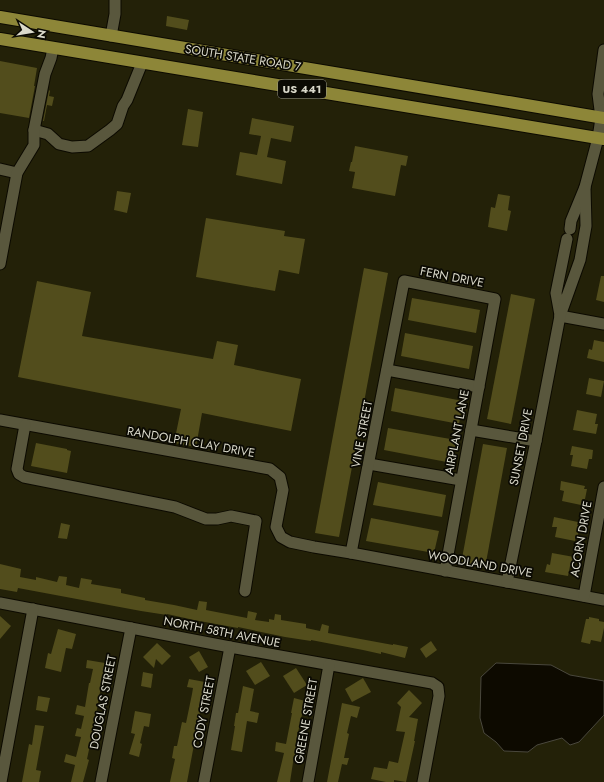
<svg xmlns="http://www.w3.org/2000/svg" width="604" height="782" font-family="Jost,sans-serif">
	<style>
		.water { fill: #0d0a00; stroke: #4a483d }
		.building { fill: #524d1c }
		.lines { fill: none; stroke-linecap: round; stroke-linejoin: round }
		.minor-casing { stroke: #0c0a00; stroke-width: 13 }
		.major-casing { stroke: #0c0a00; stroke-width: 14 }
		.minor { stroke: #59573d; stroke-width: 11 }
		.major { stroke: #8d8638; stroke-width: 12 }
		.labels { text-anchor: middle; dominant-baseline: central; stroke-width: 3.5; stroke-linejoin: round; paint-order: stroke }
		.shield { fill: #0b0a03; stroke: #9c9b8e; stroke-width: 1 }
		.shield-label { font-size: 11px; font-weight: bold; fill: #dad9ca }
		.street-label { font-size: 12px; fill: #dad9ca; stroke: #0b0a03 }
	</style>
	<rect width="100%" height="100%" fill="#232108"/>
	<path class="water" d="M496,663L551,665L570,675L604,681V715L579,742L570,745L562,738L537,745L528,752L504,751L496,742L484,733L480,718L481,677Z"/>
	<g class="building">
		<path d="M167,16L189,20L187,30L166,26Z"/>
		<path d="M0,61L37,68L34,86H35L29,118L0,113Z"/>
		<path d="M49,90L50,91L49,96L54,97L52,106L47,105L44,121H43Z"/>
		<path d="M188,109L203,112L198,147L182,145Z"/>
		<path d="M252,118L294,126L291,142L271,138L267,157L286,161L282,184L236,175L240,152L257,155L261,136L249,134Z"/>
		<path d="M355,146L408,156L406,166L401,165L395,196L352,188L355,172L349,171L351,162H352Z"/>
		<path d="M117,191L131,193L127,213L114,210Z"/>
		<path d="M498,194L510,196L508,210L511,211L507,231L488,227L491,207L495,208Z"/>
		<path d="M206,218L285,231L284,236L305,239L299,274L279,270L275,291L196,277Z"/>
		<path d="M364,268L388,273L339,537L315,533Z"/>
		<path d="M601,276H604V302L596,300Z"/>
		<path d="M37,281L91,292L82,336L213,359L217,341L238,345L234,365L301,379L291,431L202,413L196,447L174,443L181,409L18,377Z"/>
		<path d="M511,294L535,299L511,424L487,419Z"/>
		<path d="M412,298L480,310L476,333L408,320Z"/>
		<path d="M405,333L473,346L469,369L401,356Z"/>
		<path d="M594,340L604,342V362L587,358L589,349L592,350Z"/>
		<path d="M589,378L604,381L601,397L586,394Z"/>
		<path d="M395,388L463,401L459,424L391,411Z"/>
		<path d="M577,410L597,414L595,424H598L596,434L573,430Z"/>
		<path d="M388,428L456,440L452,463L384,450Z"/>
		<path d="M36,443L67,449V450L71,451L67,473L31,466Z"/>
		<path d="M483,444L507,448L485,568L461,564Z"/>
		<path d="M572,446L593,450L592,459H589L587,469L571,466L573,455H570Z"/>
		<path d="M561,481L585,486L584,489H587L585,499H583L581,505L562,501L564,491L560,490Z"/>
		<path d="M378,482L446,495L442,517L373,505Z"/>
		<path d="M554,517L578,522L577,525H579L578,535H576L575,541L555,537L557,527H552Z"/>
		<path d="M371,518L439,531L434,553L366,541Z"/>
		<path d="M61,523L70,525L67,539L58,538Z"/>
		<path d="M552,553L574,557L572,567L570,566L568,576L545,572L547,564L550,565Z"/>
		<path d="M0,564L21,569L20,577L36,580V577L57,582L59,576L67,577L66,585L79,588L81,578L92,580L91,584L121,589V593L145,598V600L174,605L197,610L199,601L207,602L206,610L247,618L248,611L257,613L255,620L269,622V619L274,620L275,614L281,615V620L306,624V628L320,631L322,624L329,626L328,633L393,645V644L408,647L405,658L381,652V654L363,650L311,640V641L285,637L238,627V628L194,620L167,614V615L141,611L18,588L17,592L0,589Z"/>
		<path d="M0,616L11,626L0,639Z"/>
		<path d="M589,617L599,619V621L604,622V628L601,642L591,640L590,644L581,642L586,619H589Z"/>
		<path d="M58,629L76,634L72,649L66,648L61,672L45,668L48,653L51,654Z"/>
		<path d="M431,641L437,650L426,658L420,649Z"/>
		<path d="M157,643L171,656L162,665L156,659L154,668L143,657Z"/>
		<path d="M199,651L208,667L199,672L189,657Z"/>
		<path d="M87,660L105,663L97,709L92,731H93L87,759L89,760L83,782H71L75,765L64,762L66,754L76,757L81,737L75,736L77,728L81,729L84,716L75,714L77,705L85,707L89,683H90L93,669L86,668Z"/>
		<path d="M261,662L270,676L255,685L246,671Z"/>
		<path d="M296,668L307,685L294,693L283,676Z"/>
		<path d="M143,672L153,674L151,688L141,686Z"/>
		<path d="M363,678L371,692L352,702L345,689Z"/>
		<path d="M189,679L205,682L201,702H202L187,782H170L175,759L172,758L174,746H177L182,722L186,723L192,694L193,688L187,687Z"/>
		<path d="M243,686L254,689L250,711L259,713L257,723L247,721L242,752L231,750L235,726H234L236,713H238Z"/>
		<path d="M409,690L422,703L409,717L418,719L414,741H415L406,782L394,780V782H386L371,779L374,767L387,769L389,761L398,763L405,732L396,731L401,707L397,703Z"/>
		<path d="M38,696L50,698L47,712L36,710Z"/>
		<path d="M294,698L305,701L295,746L300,747L298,757L294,756L290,782H277L284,753L275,751L276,742L286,744L292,713H291Z"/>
		<path d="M342,703L360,707L357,718L351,716L347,733L349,734L344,758H349L347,765L342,764L338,782H327Z"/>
		<path d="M135,711L151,714L149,727L144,726L140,743L142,744L139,757L129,754L135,734L131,733Z"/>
		<path d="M35,725L44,726L36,770L41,771L39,782H22L29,744L32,745Z"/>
	</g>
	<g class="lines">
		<g class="minor-casing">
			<g id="minor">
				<path d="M111,36L115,14V0"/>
				<path d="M601,118L598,94L604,50"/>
				<path d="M34,130L48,134L59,144L72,147L88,146L110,130L117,124L123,106L127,100L142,63"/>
				<path d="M0,169L17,173"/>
				<path d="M570,229L571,221L585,187L598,138L601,118L604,110"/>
				<path d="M0,264L17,173L34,145V130L45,74L51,58L53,48"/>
				<path d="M560,315L556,293L567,239"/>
				<path d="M560,316L604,324"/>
				<path d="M387,370L479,387"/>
				<path d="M0,420L270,469L280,477L283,490L276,527L281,537L290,542L314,547L351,553L604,600"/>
				<path d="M25,425L17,469L19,474L24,477L175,507L206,519H217L231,516L256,521L245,591"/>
				<path d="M471,430L536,441"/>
				<path d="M369,464L461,480"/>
				<path d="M351,553L404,281L495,299L445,571"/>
				<path d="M507,582L536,441L560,316L580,260L586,226L585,187"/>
				<path d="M584,596L604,487"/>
				<path d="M0,603L230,647L432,683L438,687L439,696L423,782"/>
				<path d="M1,782L33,609"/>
				<path d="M101,782L131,628"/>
				<path d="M204,782L230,647"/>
				<path d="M308,782L329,665"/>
			</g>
		</g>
		<g class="major-casing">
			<g id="major">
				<path d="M0,17L604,118"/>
				<path d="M0,39L604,139"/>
			</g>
		</g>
		<use href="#minor" class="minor"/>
		<use href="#major" class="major"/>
	</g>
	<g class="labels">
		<rect class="shield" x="278" y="80" width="48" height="18" rx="3"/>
		<g class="shield-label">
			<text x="302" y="89">US 441</text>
		</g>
		<g class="street-label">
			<text transform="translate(243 58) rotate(9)">SOUTH STATE ROAD 7</text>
			<text transform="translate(452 277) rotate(11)">FERN DRIVE</text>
			<text transform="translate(457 432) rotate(-79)">AIRPLANT LANE</text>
			<text transform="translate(362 434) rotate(-79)">VINE STREET</text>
			<text transform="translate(191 442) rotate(10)">RANDOLPH CLAY DRIVE</text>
			<text transform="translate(521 447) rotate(-79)">SUNSET DRIVE</text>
			<text transform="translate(581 539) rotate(-80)">ACORN DRIVE</text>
			<text transform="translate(480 564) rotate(10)">WOODLAND DRIVE</text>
			<text transform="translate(222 632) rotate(11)">NORTH 58TH AVENUE</text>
			<text transform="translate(103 702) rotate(-79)">DOUGLAS STREET</text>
			<text transform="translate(204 712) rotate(-79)">CODY STREET</text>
			<text transform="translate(306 721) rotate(-80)">GREENE STREET</text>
		</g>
	</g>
	<g transform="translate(32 32) rotate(102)" stroke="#0b0a03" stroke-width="3" paint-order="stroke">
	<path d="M0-3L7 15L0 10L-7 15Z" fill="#dad9ca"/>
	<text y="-6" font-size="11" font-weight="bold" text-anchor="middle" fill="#dad9ca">N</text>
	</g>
</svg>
